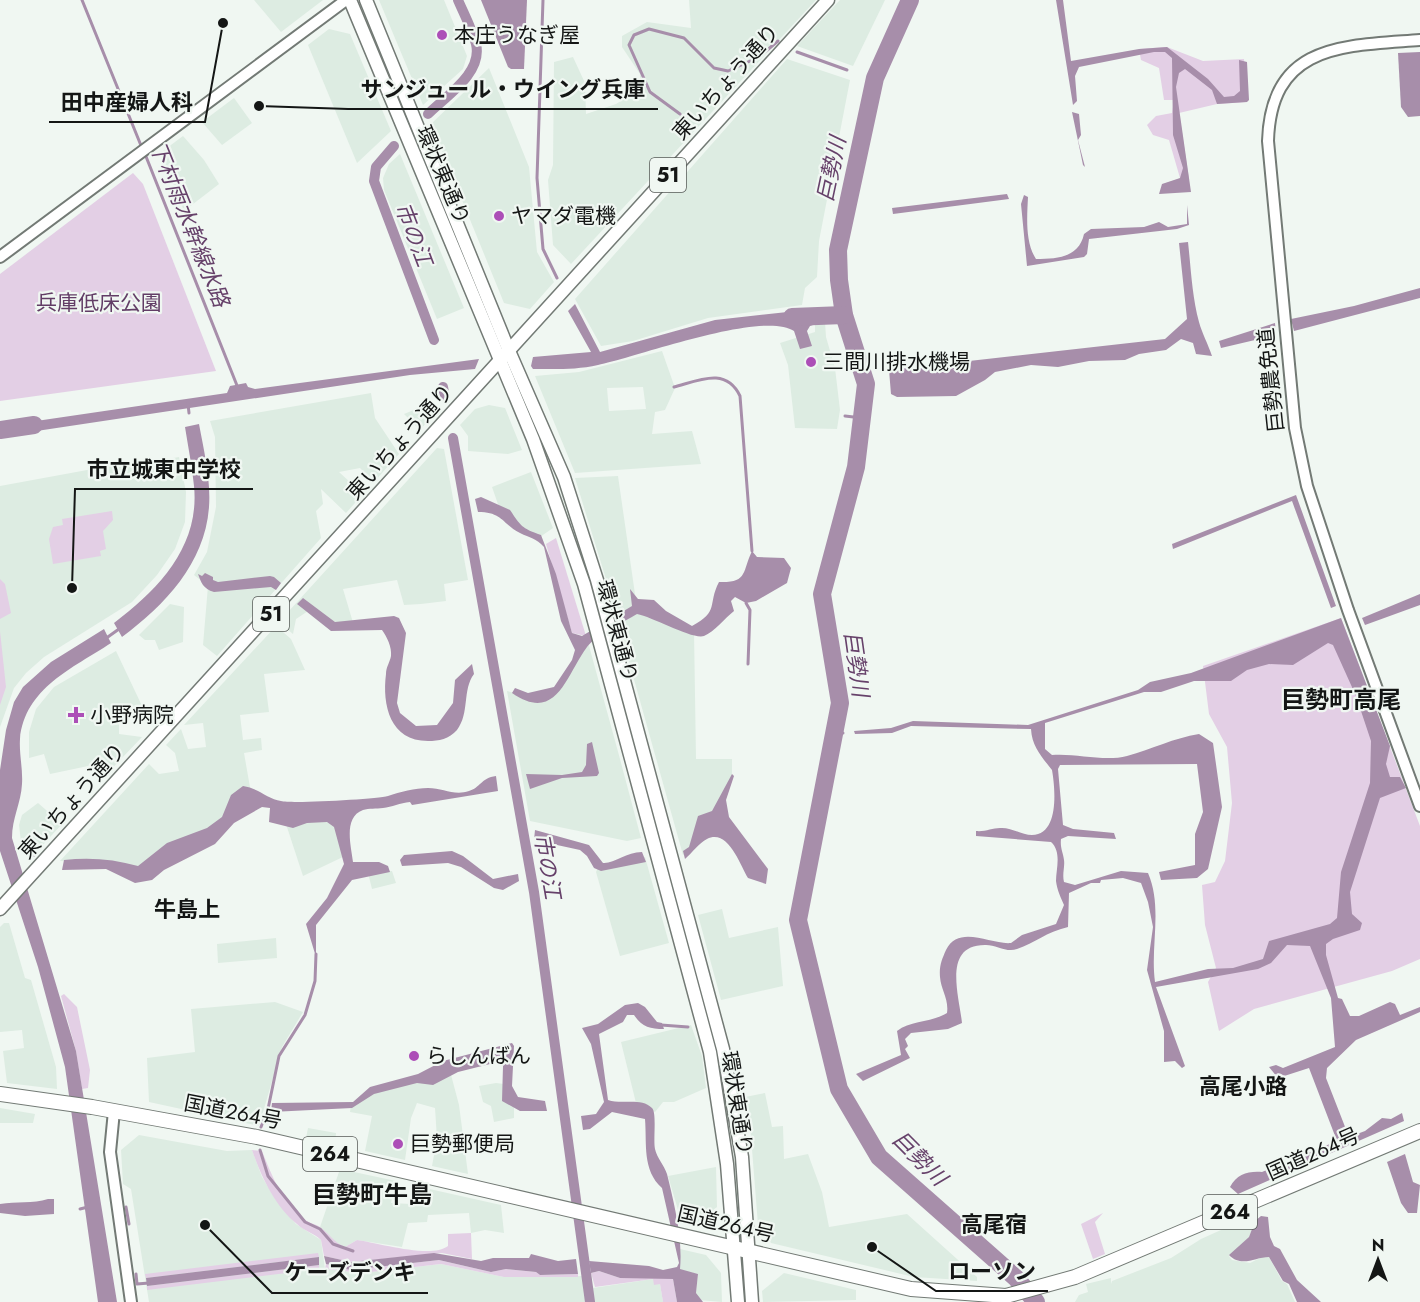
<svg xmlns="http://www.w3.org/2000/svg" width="1420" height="1302" font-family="Jost,'Noto Sans JP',sans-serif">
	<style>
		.built { fill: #ddece2; fill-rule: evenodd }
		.green { fill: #e3cfe5 }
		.water { fill: #a78eaa; fill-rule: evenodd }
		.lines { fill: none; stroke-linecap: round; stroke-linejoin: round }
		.stream { stroke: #a78eaa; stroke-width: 3 }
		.canal { stroke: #a78eaa; stroke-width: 10 }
		.river { stroke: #a78eaa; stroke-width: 18 }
		.tertiary-casing { stroke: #737a75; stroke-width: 14 }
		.secondary-casing { stroke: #737a75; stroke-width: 15 }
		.primary-casing { stroke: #737a75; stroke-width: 15 }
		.trunk-casing { stroke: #737a75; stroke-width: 16 }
		.tertiary { stroke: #fff; stroke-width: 10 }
		.secondary { stroke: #fff; stroke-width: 12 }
		.primary { stroke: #fff; stroke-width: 12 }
		.trunk { stroke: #fff; stroke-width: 14 }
		.poi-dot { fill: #ac4eb7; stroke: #f0f7f2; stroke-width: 2 }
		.labels { text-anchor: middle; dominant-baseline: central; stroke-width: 4.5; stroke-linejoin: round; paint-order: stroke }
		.shield { fill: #f0f7f2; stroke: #565a57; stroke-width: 1.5 }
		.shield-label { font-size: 20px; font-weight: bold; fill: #141615 }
		.poi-label { font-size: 21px; fill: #141615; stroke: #f0f7f2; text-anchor: start }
		.street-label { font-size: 21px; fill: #141615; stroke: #f0f7f2 }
		.park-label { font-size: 21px; fill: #623d66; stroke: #f0f7f2 }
		.water-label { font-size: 22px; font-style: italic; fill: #66416a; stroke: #f0f7f2 }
		.neighbourhood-label { font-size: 22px; font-weight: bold; fill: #141615; stroke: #f0f7f2 }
		.quarter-label { font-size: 24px; font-weight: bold; fill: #141615; stroke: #f0f7f2 }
		.leader { fill: none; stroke: #141615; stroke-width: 2 }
		.callout-dot { fill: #141615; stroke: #f0f7f2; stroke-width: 2 }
		.callout-label { font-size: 22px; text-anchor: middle; font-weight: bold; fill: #141615; stroke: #f0f7f2; stroke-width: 4.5; stroke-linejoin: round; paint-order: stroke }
	</style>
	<rect width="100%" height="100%" fill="#f0f7f2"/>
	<g class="built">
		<path d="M254,0H323L281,32Z"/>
		<path d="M379,0H444L467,56L463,69L423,105Z"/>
		<path d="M689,0H816L571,264L553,245L548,180L553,165L554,62L573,57L585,83L586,114L616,104L640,89V74L622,47V36L647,22L691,28Z"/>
		<path d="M840,0H885L853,66L797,46Z"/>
		<path d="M329,29L350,34L391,131L357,163L308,45Z"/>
		<path d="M787,59L850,80L819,241L817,277L805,288L802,305L708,318L633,341L601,346L575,299Z"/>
		<path d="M489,68L529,167L537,252L554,282L530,309L504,303L431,124Z"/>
		<path d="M234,98L252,123L222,145L202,122Z"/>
		<path d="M183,136L204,160L219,184L184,211L162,156L163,151Z"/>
		<path d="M400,154L464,308L437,319L384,190L383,178L389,164Z"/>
		<path d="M824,307L826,337L835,368L840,410L837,429L795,428L788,365L780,343L815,332V309Z"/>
		<path d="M662,351L675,388L665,410L655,412L652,434L692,431L701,464L575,473L535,376L579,372ZM643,387L646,409L609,411L607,388Z"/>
		<path d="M371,393L375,418L399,454L374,482L360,468L339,472L363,494L346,513L321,489L323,504L316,511L321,538L217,656L203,645L208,586L194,575L207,552L216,507L215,437L210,421Z"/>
		<path d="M426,405L434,414L420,430L404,414Z"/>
		<path d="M489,405L505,408L522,450L508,454L468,451V436L460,425L475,409Z"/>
		<path d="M437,448L444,449L468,580L444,584L446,601L421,604L404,605L397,580L343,589L354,626L331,627L308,611L296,619L293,634L279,622Z"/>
		<path d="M179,457L186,492L185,522L175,549L157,575L132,602L44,657L26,673L14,688L0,727V486L147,459L150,462Z"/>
		<path d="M531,472L553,528L540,537L518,530L500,510L492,487Z"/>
		<path d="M618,476L637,608L694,631L696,759H732V776L707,834L683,855L606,579L575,478Z"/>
		<path d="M170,604L184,607L183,642L159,650L155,640H145L139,635Z"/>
		<path d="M276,626L291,639L305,670L264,674L269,712L240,715L243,740L261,738L262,750L244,753L251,793L214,838L139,876L94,862L60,861L149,764L159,774L179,771L175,753L166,745L181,729L188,749L206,747L203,723L184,725Z"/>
		<path d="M588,642L620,759L641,838L627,841L530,821L507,691L536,699L560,686Z"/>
		<path d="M116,651L143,708L139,711H119V734L142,737L100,781L93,765L50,774L44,754L29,758V732L36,709L54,687Z"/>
		<path d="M38,803L62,824L30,859L21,842L19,825L22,815Z"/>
		<path d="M285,821L337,822L345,856L303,876Z"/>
		<path d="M645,857L669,943L620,956L596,872L599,865Z"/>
		<path d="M392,871L396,883L372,889L368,873Z"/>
		<path d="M722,909L729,938L778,927L783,986L721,1000L698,915Z"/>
		<path d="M4,923H9L25,978L31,980L56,1067L57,1089L7,1083L3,1051L24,1048L22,1030L0,1032V927Z"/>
		<path d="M276,938L277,958L218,963L217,944Z"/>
		<path d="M275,1002L303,1012L282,1047L259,1126L149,1102L147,1058L195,1052L191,1009Z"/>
		<path d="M691,1025L702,1056L706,1088L674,1102H663L655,1112L636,1103L621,1042Z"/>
		<path d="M450,1071L459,1105L468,1174L432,1166L437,1139L435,1108L417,1103L411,1118L405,1160L365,1151L372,1116L350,1112L351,1105L374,1089Z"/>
		<path d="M496,1083L504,1084L514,1104V1118L494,1122L491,1106L483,1102L479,1086Z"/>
		<path d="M765,1093L772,1127L783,1126L784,1159L808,1154L822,1192L829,1227L907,1214L977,1277V1281L914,1277L771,1243L758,1225L750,1124L745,1097Z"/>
		<path d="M0,1108L35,1114L33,1123H0Z"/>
		<path d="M308,1128L336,1133L335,1144L306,1138Z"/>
		<path d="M139,1135L227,1151L252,1150L262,1177L276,1200L296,1224L321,1240L325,1269L362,1273L441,1264L504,1277L584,1276L586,1289L653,1279L660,1284L663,1302H149L131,1189L123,1184L121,1150Z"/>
		<path d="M716,1167L717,1207L697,1223L681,1220L668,1176Z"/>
		<path d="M340,1169L396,1181L391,1203L411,1204L416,1186L501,1205L504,1233L485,1230L471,1233L469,1213L428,1215L427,1222L408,1223L402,1247L357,1240L345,1247L334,1242L320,1227Z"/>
		<path d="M1252,1216L1255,1220L1249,1237L1229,1256L1232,1260L1250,1263L1262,1257H1269L1282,1281L1287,1284L1295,1302H1075L1079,1295L1088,1292L1086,1284L1111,1278V1284L1112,1281L1171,1258L1201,1239Z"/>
		<path d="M680,1249L706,1255L721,1273L722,1302L699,1300L696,1293L698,1274L680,1270Z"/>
		<path d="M784,1273L856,1290V1300L763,1302L762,1291Z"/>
	</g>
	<g class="green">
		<path d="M1167,47L1203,61L1244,59L1247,102L1217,104L1179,113L1189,179L1180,178L1169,140L1153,135L1147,125L1156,116L1172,113L1174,100H1164L1159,68L1141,60L1139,49Z"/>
		<path d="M133,173L143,184L216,371L0,401V274Z"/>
		<path d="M112,511L113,520L103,531L106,549L100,551L101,556L53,564L49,539L53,527L63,525L62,519Z"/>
		<path d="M556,538L586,636L572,633L546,544Z"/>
		<path d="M0,579L5,584L11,613L0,619Z"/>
		<path d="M1341,618L1420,826V959L1392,971L1254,1009L1219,1031L1208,982L1216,968L1205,925L1202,885L1215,882L1225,861L1232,803L1227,747L1209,714L1203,666Z"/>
		<path d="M0,631L6,687L0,705Z"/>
		<path d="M64,994L77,1007L90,1070L88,1088L82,1089L76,1051L61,996Z"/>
		<path d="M252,1150L262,1151C272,1176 283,1205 307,1221C311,1224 316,1224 320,1227C330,1234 333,1242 345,1247L357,1240C379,1243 431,1259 448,1246V1234L471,1233L472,1259L442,1253L351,1262L324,1256L321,1240C314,1233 304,1231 297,1224C275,1207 261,1176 252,1150Z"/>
		<path d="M1103,1213L1095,1222L1105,1254L1093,1259L1081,1224Z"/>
		<path d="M318,1253L319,1257L146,1278L145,1274Z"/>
		<path d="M439,1260L491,1272L506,1269L536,1272L540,1275L578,1274V1277H504L441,1264L362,1273L325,1269L326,1264L350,1270Z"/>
		<path d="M319,1265V1269L147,1290V1286Z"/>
		<path d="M599,1271L620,1278L662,1277L673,1279L677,1302H663L660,1284L654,1285L653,1279L595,1287L591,1273Z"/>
	</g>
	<g class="water">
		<path d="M481,0H527L524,69H511L508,67Z"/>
		<path d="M1056,0H1063L1071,61L1139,49L1167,47L1208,79L1224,97L1234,96L1240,91L1239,60L1247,62L1249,100L1247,102L1217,104L1212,90L1185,69L1179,73L1176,87L1191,192L1159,194L1162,184L1180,178L1183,168L1173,135L1172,58L1165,52H1154L1079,67L1075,76L1077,101L1073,105Z"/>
		<path d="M1420,52V116L1408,117L1401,107L1398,53Z"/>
		<path d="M1072,112L1079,114L1081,135L1078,140L1085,167L1083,165Z"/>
		<path d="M1007,194L1009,199L893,214L892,208Z"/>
		<path d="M1024,195L1028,197C1027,217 1025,242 1036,259C1058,259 1079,257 1084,234L1091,229L1144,227L1159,222L1168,227L1187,224V205L1189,225L1177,229L1089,239L1087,254L1084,257L1027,266L1021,204Z"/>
		<path d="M1188,242C1191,269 1192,296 1199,322C1202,333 1208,344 1212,356L1196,354L1193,343L1181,339L1166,350L1139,354L1125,360L1089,361L1058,367L1031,365L995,372L985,380L956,396L897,397L891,394L889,370L1165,339L1187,319L1179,243Z"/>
		<path d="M1420,288V298L1294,331L1291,319L1354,306Z"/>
		<path d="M575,304L600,352L715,320L815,309L816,324L810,326L807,331L812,346L800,349L794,331C763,310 637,357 598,365C576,370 555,369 533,369L531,366L533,357L591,352L568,311Z"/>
		<path d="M1275,323L1276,335L1221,348L1219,341Z"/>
		<path d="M479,359L475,369L410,375L10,435L9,425L227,393L230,386L246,383L248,387L255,389Z"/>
		<path d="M199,424C204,451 211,480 209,507C205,563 165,605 122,637L114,623C159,589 200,546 194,486C192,466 188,446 185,427Z"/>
		<path d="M1296,495L1336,606L1331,608L1292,501L1173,549L1172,544Z"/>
		<path d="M481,497L510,510C521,526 521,528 541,535L556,574L572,633L582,636L632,606L630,589L638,599L654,600L666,611L692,626C720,611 707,605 719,582C748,583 742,572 752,551L757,557L784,558L791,568L787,583L756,601L746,603L735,597L731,601L734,611C725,618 714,632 704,636C693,640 653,617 637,614C624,622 595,636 587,647C566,675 557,724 512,693L515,688L528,693L554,687L572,660L575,650L561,621L544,547C536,538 530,538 520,533C502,524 503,512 478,512L475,499Z"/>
		<path d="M205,573L213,577V580L218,582L270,576L274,577L281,583L276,590L271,587L214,592C203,589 201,582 198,574L202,576Z"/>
		<path d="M1420,594V605L1365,625L1362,618Z"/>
		<path d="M303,598L335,622L394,616L399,618L406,633L397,703L400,713L416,726L437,725L453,703L455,680L472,664L474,674C462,690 470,713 457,730C449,739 439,741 428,741C390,741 382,705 386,674C386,667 390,662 391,656C392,647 387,637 382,630L331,631L297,604Z"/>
		<path d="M1341,618L1390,746L1386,764L1390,777H1400L1406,788L1380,798L1350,892L1352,914L1362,923L1360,930L1333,939L1326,944V955L1338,998L1342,999L1350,1016H1359L1390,1002L1395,1004L1400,1015L1420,1007V1012L1356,1040L1327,1068L1326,1078L1349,1137L1365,1131L1382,1118L1391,1119L1402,1113L1404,1121L1238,1194L1230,1187C1237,1174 1248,1171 1262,1172L1337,1141L1309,1068L1278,1078L1269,1067L1276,1065L1283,1068L1335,1047L1331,998L1310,946L1287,945L1271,963L1258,969L1156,987L1185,1066L1182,1068L1175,1061L1164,1062V1031L1147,970L1153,927L1148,902L1141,883L1123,878L1101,880L1100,883H1091L1069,893L1068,927C1046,932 1035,943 1017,949C1007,953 996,945 986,945C942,944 959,995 962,1023L948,1029L911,1033L905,1039L908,1046L905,1049L910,1058L863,1081L856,1074L901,1055L897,1031C911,1020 931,1023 947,1013C949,999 941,990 940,977C939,966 942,959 946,950C959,924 991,945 1011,943L1022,935L1056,924L1064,905C1061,898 1057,890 1056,881C1056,869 1062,852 1051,842L976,836V831C985,832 992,828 1000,828C1011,827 1022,835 1032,835C1060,835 1055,787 1052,770C1042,757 1032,747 1031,729L911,726L892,733L855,734L854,731L891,728L913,721L1028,725L1138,690L1150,682L1191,673ZM1328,643L1333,645L1356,696L1371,741L1370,783L1341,872L1337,918L1330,924L1269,941L1263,959L1233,968L1208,969L1155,982C1150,946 1163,908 1148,873L1121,871L1075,885L1064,882C1062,874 1065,867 1064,860C1063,852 1060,848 1061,839L1068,836L1116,839L1114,833L1073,829L1063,825L1058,769L1060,765L1197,764L1203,812L1195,834V865L1159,872L1161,880L1197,878L1208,869L1222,807L1213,743L1199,734C1174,738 1152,749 1127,756C1104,762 1076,753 1052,755L1045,749V723L1144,692H1161L1194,681H1231L1247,670L1269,664L1293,665Z"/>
		<path d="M104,629L111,643C73,668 25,688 20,739C19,754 23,769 22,784C21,803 12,818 12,838L76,1051L117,1302H98L65,1067L38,967L0,851V770L6,730L14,702L23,687L51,662Z"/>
		<path d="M592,742L599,773L597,776L562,778L530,789L526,774L562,775L582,772L586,765L587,744Z"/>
		<path d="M732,774L734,776L726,800L729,817L768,869L766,884L748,878C740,865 728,828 707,839C699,843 692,853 685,859L683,851L689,847L698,816L712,811Z"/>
		<path d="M496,776L498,791L412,805L410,802C400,803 392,807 383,808C376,809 369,808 363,810C343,817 351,846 353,862H379L388,866L390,872L352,880L316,925V957L306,924L327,898L344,864L334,827L327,822L307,823L293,828L269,822L270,808L262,807L234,823L215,844L164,870L152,880L135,883L106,869L62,870L64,860C89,857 114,859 138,866L167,843L207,828L222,817L231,795L243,786C258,788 268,799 281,801C292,804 377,799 388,796C400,792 415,788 428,788C443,788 454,796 469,791C480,788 481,778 496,776Z"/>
		<path d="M535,830L589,845L603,863C614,864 626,852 642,852L646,862L601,871L594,868L587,856L580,850L534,840Z"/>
		<path d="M452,851L463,856L493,879L518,874L519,881L503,890L494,888L461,867L448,863L402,866L400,860L404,855Z"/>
		<path d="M638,1003L645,1007L657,1022L662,1023L664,1029C650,1029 642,1027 634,1015H627L623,1022L599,1034L608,1100C622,1105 641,1097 652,1108C657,1113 653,1140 655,1149C657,1158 664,1165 667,1174C674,1203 683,1238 680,1269L698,1274L696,1293L703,1302H677L673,1279L620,1278L599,1271L591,1273L589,1261L649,1266L663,1270L677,1267L679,1263L662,1188C642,1170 647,1144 645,1119L612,1112L590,1129L583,1130L581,1116L596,1114L604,1102L591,1044L582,1028L598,1024L625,1005Z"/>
		<path d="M512,1043L514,1046L512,1086L518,1097L545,1101L547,1111H520L502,1101L503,1066L498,1062L458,1072L433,1085L417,1083L374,1094L352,1108L271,1112L272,1103L353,1102L370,1087L418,1074L443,1061Z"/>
		<path d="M1405,1154L1413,1182L1420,1185L1417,1213H1408L1401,1203L1387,1162Z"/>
		<path d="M48,1199H54V1214L25,1216L0,1213V1204C16,1201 33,1204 48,1199Z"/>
		<path d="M1261,1216L1268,1217L1270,1237L1274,1246L1280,1249L1297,1280L1321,1302H1297L1289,1284L1283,1281L1269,1257C1255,1257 1242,1268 1229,1255L1249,1237L1255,1221Z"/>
		<path d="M434,1253L481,1261L493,1258H529L531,1254L558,1261L576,1259L578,1274L540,1275L536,1272L506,1269L491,1272L439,1260L350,1270L326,1264L324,1256L351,1262Z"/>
		<path d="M319,1257V1265L147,1286L146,1278Z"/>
	</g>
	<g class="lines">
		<g class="stream">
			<path d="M82,0L142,148"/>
			<path d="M543,0L537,178L543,249L557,278"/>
			<path d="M797,52L847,70"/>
			<path d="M680,114L650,92L629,45L634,35L649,29L684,38L714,68L728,71L759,57L778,41"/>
			<path d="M145,154L238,388"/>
			<path d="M674,387C700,380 726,367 740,396L752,551"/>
			<path d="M188,404L189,413"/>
			<path d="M845,416L862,418"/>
			<path d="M746,603L750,610L748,664"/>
			<path d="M105,639L119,629"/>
			<path d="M834,733H843"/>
			<path d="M27,853L34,855"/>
			<path d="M661,1025L688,1027"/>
			<path d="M261,1127L268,1109L279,1056L305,1015L315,981L316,954"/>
			<path d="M260,1150L268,1176L305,1222L320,1229L333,1244L353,1251"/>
			<path d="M126,1207L129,1224"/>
			<path d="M80,1209L88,1207"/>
			<path d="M136,1274L137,1284L149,1283"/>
		</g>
		<g class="canal">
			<path d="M428,114C446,96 483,73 476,44C472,29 464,14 458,0"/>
			<path d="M394,146L376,167L374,181L434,340"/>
			<path d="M443,387L445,397"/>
			<path d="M453,438L534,892L590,1302"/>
		</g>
		<g class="river">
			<path d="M910,0L875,78L838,250L839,280L844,315L866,384L856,467L822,594L840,703L798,920L839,1089L879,1157L1016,1278L1036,1302"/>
			<path d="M792,317L844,315"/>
			<path d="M0,430L34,425"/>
		</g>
		<g class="tertiary-casing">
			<g id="tertiary">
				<path d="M1420,40C1344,46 1271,43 1268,141L1295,428L1307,486L1348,610L1420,806"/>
				<path d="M0,257L346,0"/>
				<path d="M114,1111L110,1152L131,1302"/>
			</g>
		</g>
		<g class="secondary-casing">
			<g id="secondary">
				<path d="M350,0L533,439L584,584L710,1052L727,1164L738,1302"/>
				<path d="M366,0L509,351L564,477L597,580L723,1049L742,1157L752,1302"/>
			</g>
		</g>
		<g class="primary-casing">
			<path id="primary" d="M0,909L828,0"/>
		</g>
		<g class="trunk-casing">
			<path id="trunk" d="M0,1094L92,1107L257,1137L911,1289L1006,1296L1075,1277L1420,1131"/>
		</g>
		<use href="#tertiary" class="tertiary"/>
		<use href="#secondary" class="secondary"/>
		<use href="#primary" class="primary"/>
		<use href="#trunk" class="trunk"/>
	</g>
	<g class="poi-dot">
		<circle cx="442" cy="35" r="6"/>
		<circle cx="499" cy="216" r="6"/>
		<circle cx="811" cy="362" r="6"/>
		<path d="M73 706h6v6h6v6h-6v6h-6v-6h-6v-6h6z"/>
		<circle cx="414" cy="1056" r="6"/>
		<circle cx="398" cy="1144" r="6"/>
	</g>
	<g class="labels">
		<g class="shield">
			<rect x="650" y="158" width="36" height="34" rx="4.5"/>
			<rect x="253" y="597" width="36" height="34" rx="4.5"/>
			<rect x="303" y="1137" width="54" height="34" rx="4.5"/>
			<rect x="1203" y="1195" width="54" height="34" rx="4.5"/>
		</g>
		<g class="shield-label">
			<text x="668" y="175">51</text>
			<text x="271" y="614">51</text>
			<text x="330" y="1154">264</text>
			<text x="1230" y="1212">264</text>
		</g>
		<g class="poi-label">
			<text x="454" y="35">本庄うなぎ屋</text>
			<text x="511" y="216">ヤマダ電機</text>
			<text x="823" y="362">三間川排水機場</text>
			<text x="90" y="715">小野病院</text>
			<text x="426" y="1056">らしんばん</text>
			<text x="410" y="1144">巨勢郵便局</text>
		</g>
		<g class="street-label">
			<text transform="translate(726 82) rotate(-48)">東いちょう通り</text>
			<text transform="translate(443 175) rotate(67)">環状東通り</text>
			<text transform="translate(1271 380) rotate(-96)">巨勢農免道</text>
			<text transform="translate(400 442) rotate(-48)">東いちょう通り</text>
			<text transform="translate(617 631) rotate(75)">環状東通り</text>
			<text transform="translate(72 801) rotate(-48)">東いちょう通り</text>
			<text transform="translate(737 1103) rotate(81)">環状東通り</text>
			<text transform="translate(233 1112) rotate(11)">国道264号</text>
			<text transform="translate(1313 1154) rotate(-24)">国道264号</text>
			<text transform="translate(726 1224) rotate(13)">国道264号</text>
		</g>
		<g class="park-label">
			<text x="99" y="303">兵庫低床公園</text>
		</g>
		<g class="water-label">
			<text transform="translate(831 169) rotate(-78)">巨勢川</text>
			<text transform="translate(190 224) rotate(68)">下村雨水幹線水路</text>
			<text transform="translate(414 234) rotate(69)">市の江</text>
			<text transform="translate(857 664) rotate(82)">巨勢川</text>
			<text transform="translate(548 866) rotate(80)">市の江</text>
			<text transform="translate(920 1158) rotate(45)">巨勢川</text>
		</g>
		<g class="neighbourhood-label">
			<text x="187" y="909">牛島上</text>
			<text x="1243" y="1086">高尾小路</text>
			<text x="994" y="1224">高尾宿</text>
		</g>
		<g class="quarter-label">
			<text x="1341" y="699">巨勢町高尾</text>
			<text x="372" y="1194">巨勢町牛島</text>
		</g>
	</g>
	<path class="leader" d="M259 106L348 109H658M223 23L205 122H49M72 588L75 489H253M872 1247L936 1291H1048M205 1225L272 1293H428"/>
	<g class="callout-dot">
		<circle cx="259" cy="106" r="6"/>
		<circle cx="223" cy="23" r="6"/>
		<circle cx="72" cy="588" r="6"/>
		<circle cx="872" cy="1247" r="6"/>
		<circle cx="205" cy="1225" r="6"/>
	</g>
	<g class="callout-label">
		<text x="503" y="97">サンジュール・ウイング兵庫</text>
		<text x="127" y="110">田中産婦人科</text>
		<text x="164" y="477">市立城東中学校</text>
		<text x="992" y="1279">ローソン</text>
		<text x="350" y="1280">ケーズデンキ</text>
	</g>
	<g transform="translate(1378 1260)" stroke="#f0f7f2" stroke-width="4.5" paint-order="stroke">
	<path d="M0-4.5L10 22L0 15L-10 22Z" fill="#141615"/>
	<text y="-9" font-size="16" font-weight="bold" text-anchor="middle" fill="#141615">N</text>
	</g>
</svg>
